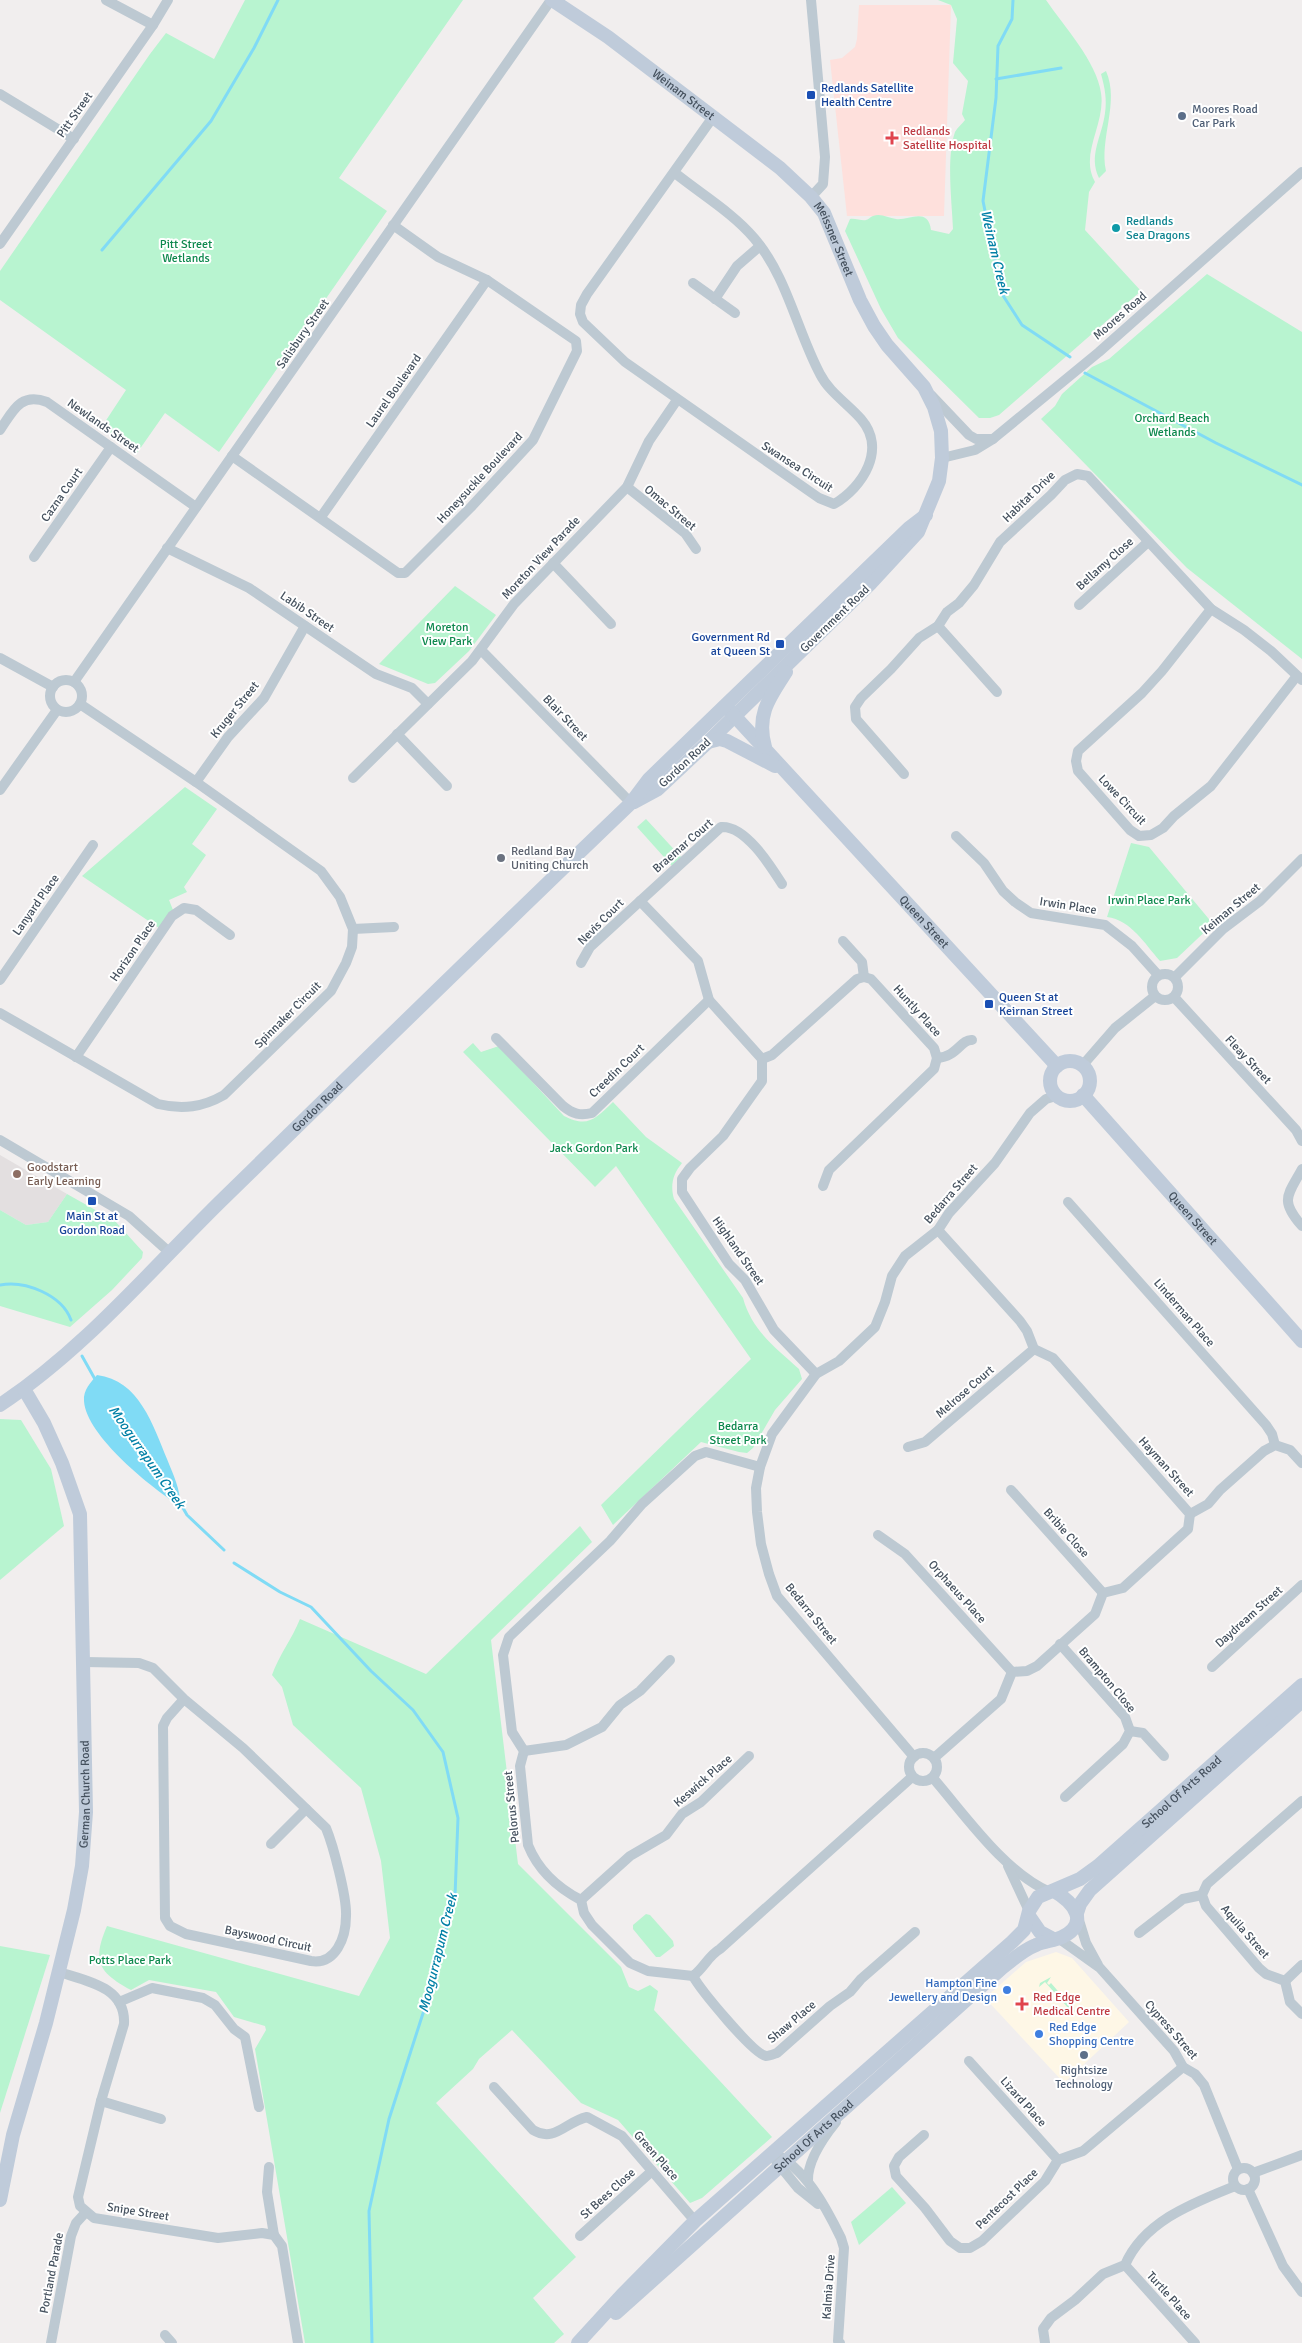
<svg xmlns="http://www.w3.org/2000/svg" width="1302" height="2343" font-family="Signika,sans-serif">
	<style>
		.commercial { fill: #fef7e6 }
		.education { fill: #e3dfe0 }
		.medical { fill: #fee0dc }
		.green { fill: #b8f4d0 }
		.water { fill: #80dbf5 }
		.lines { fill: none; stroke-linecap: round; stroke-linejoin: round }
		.stream { stroke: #80dbf5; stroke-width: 3 }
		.street { stroke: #bdc9d2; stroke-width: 10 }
		.secondary { stroke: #bfcbda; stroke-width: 14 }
		.transit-dot { fill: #1a4fb4; stroke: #fff; stroke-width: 2 }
		.service-dot { fill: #5c6f8a; stroke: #fff; stroke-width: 2 }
		.health-dot { fill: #e0444e; stroke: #fff; stroke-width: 2 }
		.culture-dot { fill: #0f9aa8; stroke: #fff; stroke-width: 2 }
		.worship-dot { fill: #6b7280; stroke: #fff; stroke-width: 2 }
		.education-dot { fill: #8d6e63; stroke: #fff; stroke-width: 2 }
		.shop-dot { fill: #3f7fe0; stroke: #fff; stroke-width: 2 }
		.labels { text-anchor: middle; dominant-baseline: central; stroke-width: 4; stroke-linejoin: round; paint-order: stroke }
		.transit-label { font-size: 12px; fill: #164399; stroke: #fff; text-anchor: start }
		.street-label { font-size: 12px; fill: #45515e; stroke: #fff }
		.service-label { font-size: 12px; fill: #4e5e75; stroke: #fff; text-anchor: start }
		.health-label { font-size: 12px; fill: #be3a42; stroke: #fff; text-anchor: start }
		.culture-label { font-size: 12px; fill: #0d838f; stroke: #fff; text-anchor: start }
		.park-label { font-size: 12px; fill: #0d884d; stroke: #fff }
		.worship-label { font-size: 12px; fill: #5b616d; stroke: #fff; text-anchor: start }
		.education-label { font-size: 12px; fill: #785e54; stroke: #fff; text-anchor: start }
		.shop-label { font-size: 12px; fill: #366cbe; stroke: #fff; text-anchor: end }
		.water-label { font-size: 14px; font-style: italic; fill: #0280a6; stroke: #fff }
	</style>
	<rect width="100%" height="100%" fill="#f1eeee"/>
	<path class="commercial" d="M1056,1952L1072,1958L1129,2022L1064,2083L985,1998L1026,1962Z"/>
	<path class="education" d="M0,1155L67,1194L48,1222L26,1225L0,1210Z"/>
	<path class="medical" d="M859,5H951L944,216H847L830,60L842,58L855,47L857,39Z"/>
	<g class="green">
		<path d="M245,0H463L339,178L387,211L219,452L165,413L137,453L101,428L126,390L0,300V271L150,54L166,33L214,59Z"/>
		<path d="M938,0H1046C1063,25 1097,62 1101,93C1106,124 1079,154 1095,182L1089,192L1085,230L1141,291L999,415L990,418H979L898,338L881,309L845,231L850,219C855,218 862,221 866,220C868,220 870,217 873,216C881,213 888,218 896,219C908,221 928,206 931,230L949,234L953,229C952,202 946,158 955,132C957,128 962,124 965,120L962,114L968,81L953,63L957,19L951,5Z"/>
		<path d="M1106,71C1120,103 1099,138 1106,171L1099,178C1088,155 1102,137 1105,113C1107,100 1105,88 1101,74Z"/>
		<path d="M1207,274L1302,332V659L1187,568L1041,419L1055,406L1062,394L1092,367L1109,359Z"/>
		<path d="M455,586L496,615L469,651L435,683L428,684L379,664Z"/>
		<path d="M185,787L217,809L192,844L206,855L184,887L187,892L169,900L173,910L159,928L82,876Z"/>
		<path d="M646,819L681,857L672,866L637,827Z"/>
		<path d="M1131,843L1149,847L1213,924L1177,958L1160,961C1145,944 1131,920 1107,917Z"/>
		<path d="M473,1043L481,1052L499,1046L564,1116C588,1128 595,1119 613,1102L646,1137L682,1163C673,1174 670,1185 674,1199L743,1298C752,1331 776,1348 799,1369L802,1379L775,1410L753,1448L747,1453L739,1452L701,1442L613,1525L601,1505L751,1359L616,1166L595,1187L463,1052Z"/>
		<path d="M67,1194L115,1221L143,1252L142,1258L112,1290L70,1327L0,1306V1210L26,1225L48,1222Z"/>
		<path d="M0,1419L21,1420L51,1469L64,1526L0,1580Z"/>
		<path d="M580,1526L592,1542L491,1640L518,1864L621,1967L629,1987L638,1991L650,1985L658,1991L654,2010L772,2137L702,2198L690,2203L618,2120L581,2103L512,2030L479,2059L473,2069L436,2103L576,2257L533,2298L564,2334L554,2343H305L255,2049L266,2030L265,2026L234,2017L216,1992L149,1980L131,1990C98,1972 92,1961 107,1926L359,1996L390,1938L381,1861L361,1788L293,1725L282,1687L272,1675C279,1655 292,1639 300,1619L426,1674Z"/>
		<path d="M646,1914L650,1915L673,1941L674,1946L660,1957H656L633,1929V1925Z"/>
		<path d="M0,1946L50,1955L0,2113Z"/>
		<path d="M1051,1977L1047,1983L1049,1985L1051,1983L1075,2011L1068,2016L1065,2015L1070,2010L1045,1982L1039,1987L1040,1983Z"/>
		<path d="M892,2187L906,2203L859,2245L851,2222Z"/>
	</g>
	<path class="water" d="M97,1375C139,1380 153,1425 167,1459C173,1474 181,1490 180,1506C153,1489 86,1436 84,1401C83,1390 91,1382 97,1375Z"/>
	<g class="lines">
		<g class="stream">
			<path d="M1013,0L1012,19L998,46L996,98L983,201L1002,294L1022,325L1070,357"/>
			<path d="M996,79L1061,68"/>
			<path d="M102,250L211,121L254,48L278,0"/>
			<path d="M1085,373L1216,443L1302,485"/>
			<path d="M0,1285C25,1280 62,1295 71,1320"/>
			<path d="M82,1356L96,1381"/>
			<path d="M179,1501L187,1515L224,1550"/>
			<path d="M234,1563L280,1592L311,1607L371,1671L413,1710L443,1752L458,1818L455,1896L426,2004L389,2119L369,2211L372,2343"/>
		</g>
		<g class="street">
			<path d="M106,0L153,25"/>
			<path d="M811,0L825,157L823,184L811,197"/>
			<path d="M0,94L74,139"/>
			<path d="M675,173C701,194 733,213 754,238C787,276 797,331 820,374C829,392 848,404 861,419C887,449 863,487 834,504L819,498L625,362L583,322L580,314L581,305L587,294L713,117"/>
			<path d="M0,244L153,25L168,0"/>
			<path d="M693,283L735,313"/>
			<path d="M715,299L737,266L760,246"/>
			<path d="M931,395L969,435L976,439H993"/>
			<path d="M0,430C13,411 20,392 47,402L196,507"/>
			<path d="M232,456L398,573H405L471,507L533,440L577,351L576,341L487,280L438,257L393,225"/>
			<path d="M942,458L975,450L993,439L1099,352L1302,172"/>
			<path d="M627,487L685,533L696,549"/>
			<path d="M321,517L487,280"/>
			<path d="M167,548L249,588L376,674L412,688L428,704"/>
			<path d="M34,557L111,447"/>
			<path d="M553,563L611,624"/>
			<path d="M1079,605L1148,542"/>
			<path d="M1211,609L1162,671L1142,693L1078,751L1076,761L1078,771L1130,830L1139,836L1151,835L1163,828L1174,816L1211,786L1296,677"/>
			<path d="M938,626L997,692"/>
			<path d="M481,650L631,803"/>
			<path d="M0,658L53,687"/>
			<circle cx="66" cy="696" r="16"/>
			<path d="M74,682L551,0"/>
			<path d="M397,734L447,786"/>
			<path d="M904,774L856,719L855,707L861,698L891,669L919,638L938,626L947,612L959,603L974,585L1000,542L1051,495L1065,480L1077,474L1088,476L1211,609L1244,630L1271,651L1302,680"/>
			<path d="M353,778L472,661L514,604L627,487L649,441L677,400"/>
			<path d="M196,782L228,737L264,698L305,626"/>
			<path d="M0,790L57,710"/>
			<path d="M956,836L984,863L1003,891L1015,902L1031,913L1105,925L1132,946L1158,975"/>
			<path d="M640,901L698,961L709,1000L762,1059V1081L723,1136L690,1168L682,1179V1192L729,1264L745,1280L774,1330L816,1374"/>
			<path d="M353,929L394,927"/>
			<path d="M843,941L862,962L864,977"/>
			<path d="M581,963L590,947L721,827C745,825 770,865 782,884"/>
			<circle cx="1165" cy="987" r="13"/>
			<path d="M1175,977L1223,929L1260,901L1302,859"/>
			<path d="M0,980L93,845"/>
			<path d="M1174,997L1296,1130L1302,1141"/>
			<path d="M0,1013L158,1104C183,1110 203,1107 224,1095L331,991L346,963L352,947L353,929L340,897L321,871L196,782L80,704"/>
			<path d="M496,1038L563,1106C573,1114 580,1116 592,1113L709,1000"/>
			<path d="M76,1057L172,916L184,908L196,910L230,935"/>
			<path d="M937,1058C957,1057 961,1039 972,1040"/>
			<path d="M762,1059L772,1055L857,979L864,977L871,979L934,1048L937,1058L934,1069L829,1170L823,1186"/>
			<path d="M1082,1066L1115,1028L1155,996"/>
			<path d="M0,1140L129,1216L169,1252"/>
			<path d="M1302,1169C1288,1195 1279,1200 1302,1226"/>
			<path d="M1068,1202L1266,1425L1272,1434L1275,1445"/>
			<path d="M908,1447L925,1442L1034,1349"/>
			<path d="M760,1467L706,1452L695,1456L642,1504L610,1541L509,1637L503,1655L512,1732L524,1751L520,1766L528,1845C538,1870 558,1888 581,1900L584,1913L592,1925L630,1963L648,1971L693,1976C704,1968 708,1956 720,1949L912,1777"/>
			<path d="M1011,1490L1103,1593"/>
			<path d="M1190,1514L1208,1504L1220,1490L1264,1451L1275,1445L1290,1450L1302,1463"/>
			<path d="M878,1535L905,1554L1012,1672"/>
			<path d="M1060,1644L1125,1717L1130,1731L1123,1744L1065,1797"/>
			<path d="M85,1662L139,1663L153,1668L184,1699L243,1748L326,1828C333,1845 347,1897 346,1916C346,1937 336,1965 311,1961L186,1934L170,1926L165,1918L163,1726L167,1718L184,1699"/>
			<path d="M1212,1667L1302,1585"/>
			<path d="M1130,1731L1143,1733L1164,1756"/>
			<path d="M524,1751L566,1745L602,1727L620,1705L640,1691L670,1660"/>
			<circle cx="923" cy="1767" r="14"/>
			<path d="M914,1757L777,1596L769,1574L761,1544L757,1512L756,1488L760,1467L772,1434L816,1374L839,1361L875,1327L885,1302L892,1276L905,1256L938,1230L949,1213L995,1163L1030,1113L1046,1099L1056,1096"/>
			<path d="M934,1758L1001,1699L1012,1672L1027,1671L1037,1666L1095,1614L1103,1593L1123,1588L1188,1529L1190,1514L1053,1358L1034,1349L1027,1331L1020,1321L938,1230"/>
			<path d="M933,1778C965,1815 1005,1873 1050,1892"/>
			<path d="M1302,1801L1207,1884L1202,1895L1206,1906L1259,1968L1266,1974L1285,1981L1290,2002L1302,2014"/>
			<path d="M271,1844L306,1809"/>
			<path d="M1008,1866L1029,1911"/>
			<path d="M581,1900L630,1856L666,1835L682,1814L701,1802L749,1756"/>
			<path d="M1078,1917L1086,1943L1098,1965"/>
			<path d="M1139,1933L1183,1899L1202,1895"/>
			<path d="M1058,1938L1100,1968L1174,2051L1183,2067L1195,2074L1204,2085L1238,2169"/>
			<path d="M59,1972C87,1981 126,1987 124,2024L101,2101L78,2197L80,2206L94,2218L218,2238L262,2233L274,2235L282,2246L298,2343"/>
			<path d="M693,1976C700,1989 753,2054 766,2056C769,2056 774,2054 777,2053L830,2006L850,1992L861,1979L915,1932"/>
			<path d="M1285,1981L1302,1965"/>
			<path d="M119,2002L152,1988L203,1998L215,2005L234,2029L245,2037L259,2107"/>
			<path d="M969,2061L1058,2160"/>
			<path d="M494,2087L533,2130C555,2143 565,2122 587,2117L622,2136L695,2221"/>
			<path d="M101,2101L161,2119"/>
			<path d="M924,2135L899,2157L894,2166L896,2176L925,2208L950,2241L960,2248H970L982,2241L1045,2181L1058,2160L1083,2151L1183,2067"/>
			<path d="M772,2152C805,2168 825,2205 841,2238L844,2248L838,2341L840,2343"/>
			<path d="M776,2161L798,2188L818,2204"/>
			<path d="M269,2167L267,2192L274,2235"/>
			<circle cx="1244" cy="2179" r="11"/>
			<path d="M1253,2173L1302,2155"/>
			<path d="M808,2181C807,2161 824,2137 836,2122"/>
			<path d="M1248,2189L1283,2266L1302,2292"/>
			<path d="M580,2236L652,2171"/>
			<path d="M1125,2265L1195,2343"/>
			<path d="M165,2335L172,2343"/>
			<path d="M51,2343L71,2236L76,2223L86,2212"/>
			<path d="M1045,2343L1043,2329L1051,2318L1075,2300L1103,2274L1125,2265C1144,2221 1193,2203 1235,2186"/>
		</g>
		<g class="secondary">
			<path id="s1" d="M552,0L608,37L780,168L811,197L824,213L860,300L874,326L887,345L924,387L934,407L941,431L942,458L939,481L918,532L870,584L708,742L658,789L634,802"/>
			<path id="s2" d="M729,710L1057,1066"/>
			<path d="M708,742L720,739L727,741L775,766"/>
			<path d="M765,747C756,715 769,698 786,672"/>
			<circle cx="1070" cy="1081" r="20"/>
			<path id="s3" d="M1083,1095L1302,1341"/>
			<path id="s4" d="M0,1405C85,1349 152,1268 225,1197C360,1065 495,933 631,803L649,779L909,528L926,515"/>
			<path d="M1077,1913L1080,1904L1090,1890L1302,1701"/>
			<path d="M1029,1916L1040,1932L1053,1939"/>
			<path id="s5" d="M0,2200L13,2135L46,2023L74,1910L82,1866L86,1812L80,1514L62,1463L44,1423L24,1389"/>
			<path id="s6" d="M616,2313L1003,1967C1014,1959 1023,1950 1036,1945C1044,1941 1054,1941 1062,1937C1091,1923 1073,1902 1054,1891"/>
			<path id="s7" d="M578,2343L622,2295L695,2221L1012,1942L1024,1930L1029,1911L1038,1897L1080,1879L1098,1866L1302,1685"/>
		</g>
	</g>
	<g class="transit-dot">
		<rect x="806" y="90" width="10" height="10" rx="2.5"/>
		<rect x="775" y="639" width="10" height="10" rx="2.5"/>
		<rect x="984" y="999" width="10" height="10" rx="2.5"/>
		<rect x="87" y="1196" width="10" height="10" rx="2.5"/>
	</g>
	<g class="service-dot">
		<circle cx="1182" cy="116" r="5"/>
		<circle cx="1084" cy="2055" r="5"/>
	</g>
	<g class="health-dot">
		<path d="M889.5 130.5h5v5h5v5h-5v5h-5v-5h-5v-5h5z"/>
		<path d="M1019.5 1996.5h5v5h5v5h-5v5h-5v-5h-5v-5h5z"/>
	</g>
	<circle class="culture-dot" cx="1116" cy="228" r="5"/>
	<circle class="worship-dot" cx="501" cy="858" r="5"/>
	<circle class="education-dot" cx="17" cy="1174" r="5"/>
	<g class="shop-dot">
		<circle cx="1007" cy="1990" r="5"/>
		<circle cx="1039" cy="2034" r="5"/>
	</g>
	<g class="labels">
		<g class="transit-label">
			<text x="821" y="88">Redlands Satellite<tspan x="821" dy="14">Health Centre</tspan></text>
			<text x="770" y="637" text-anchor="end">Government Rd<tspan x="770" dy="14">at Queen St</tspan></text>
			<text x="999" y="997">Queen St at<tspan x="999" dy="14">Keirnan Street</tspan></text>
			<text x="92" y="1216" text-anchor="middle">Main St at<tspan x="92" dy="14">Gordon Road</tspan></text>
		</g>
		<g class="street-label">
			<text stroke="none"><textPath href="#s1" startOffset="162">Weinam Street</textPath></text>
			<text transform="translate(75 115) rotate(-55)">Pitt Street</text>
			<text stroke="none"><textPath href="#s1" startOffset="374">Meissner Street</textPath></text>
			<text transform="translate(1120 316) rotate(-41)">Moores Road</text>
			<text transform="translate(303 334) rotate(-55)">Salisbury Street</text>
			<text transform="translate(394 391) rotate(-55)">Laurel Boulevard</text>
			<text transform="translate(103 426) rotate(35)">Newlands Street</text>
			<text transform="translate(797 467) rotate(33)">Swansea Circuit</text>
			<text transform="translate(480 478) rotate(-47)">Honeysuckle Boulevard</text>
			<text transform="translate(62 495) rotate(-55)">Cazna Court</text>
			<text transform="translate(1029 497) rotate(-44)">Habitat Drive</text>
			<text transform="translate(670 508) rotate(40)">Omac Street</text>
			<text transform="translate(541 558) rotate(-47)">Moreton View Parade</text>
			<text transform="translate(1105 564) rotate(-42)">Bellamy Close</text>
			<text transform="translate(307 612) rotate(34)">Labib Street</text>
			<text transform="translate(835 619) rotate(-44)">Government Road</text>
			<text transform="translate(235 710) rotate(-51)">Kruger Street</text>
			<text transform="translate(565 718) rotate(46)">Blair Street</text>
			<text transform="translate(685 763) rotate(-43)">Gordon Road</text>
			<text transform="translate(1122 800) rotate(47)">Lowe Circuit</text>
			<text transform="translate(683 846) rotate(-41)">Braemar Court</text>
			<text transform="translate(36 905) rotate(-55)">Lanyard Place</text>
			<text transform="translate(1068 906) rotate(9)">Irwin Place</text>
			<text transform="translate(1231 909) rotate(-40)">Keiman Street</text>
			<text stroke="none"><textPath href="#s2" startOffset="288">Queen Street</textPath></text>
			<text transform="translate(601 922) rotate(-45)">Nevis Court</text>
			<text transform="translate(133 951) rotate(-56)">Horizon Place</text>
			<text transform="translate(917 1011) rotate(48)">Huntly Place</text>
			<text transform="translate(288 1015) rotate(-45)">Spinnaker Circuit</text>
			<text transform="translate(1248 1060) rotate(47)">Fleay Street</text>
			<text transform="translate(617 1071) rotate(-44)">Creedin Court</text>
			<text stroke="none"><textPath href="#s4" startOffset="436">Gordon Road</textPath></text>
			<text transform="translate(951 1194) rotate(-49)">Bedarra Street</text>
			<text stroke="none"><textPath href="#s3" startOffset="165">Queen Street</textPath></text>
			<text transform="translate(738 1251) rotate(55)">Highland Street</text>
			<text transform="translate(1184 1313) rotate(49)">Linderman Place</text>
			<text transform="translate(965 1392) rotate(-41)">Melrose Court</text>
			<text transform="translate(1166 1467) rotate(48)">Hayman Street</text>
			<text transform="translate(1066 1533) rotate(48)">Bribie Close</text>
			<text transform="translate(957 1592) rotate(48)">Orphaeus Place</text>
			<text transform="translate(811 1614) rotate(51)">Bedarra Street</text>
			<text transform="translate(1249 1617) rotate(-42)">Daydream Street</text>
			<text transform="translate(1107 1680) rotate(50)">Brampton Close</text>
			<text transform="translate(703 1781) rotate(-41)">Keswick Place</text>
			<text stroke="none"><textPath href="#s7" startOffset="824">School Of Arts Road</textPath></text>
			<text stroke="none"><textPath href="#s5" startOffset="416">German Church Road</textPath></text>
			<text transform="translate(512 1807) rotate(-96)">Pelorus Street</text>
			<text transform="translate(1245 1932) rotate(49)">Aquila Street</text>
			<text transform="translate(268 1939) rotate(12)">Bayswood Circuit</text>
			<text transform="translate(792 2022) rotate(-40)">Shaw Place</text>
			<text transform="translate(1171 2030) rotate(49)">Cypress Street</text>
			<text transform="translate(1023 2102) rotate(48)">Lizard Place</text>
			<text stroke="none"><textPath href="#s6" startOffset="265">School Of Arts Road</textPath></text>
			<text transform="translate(656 2156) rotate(49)">Green Place</text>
			<text transform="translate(608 2194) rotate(-42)">St Bees Close</text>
			<text transform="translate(1007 2199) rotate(-44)">Pentecost Place</text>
			<text transform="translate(138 2212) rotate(9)">Snipe Street</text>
			<text transform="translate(52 2273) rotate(-79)">Portland Parade</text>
			<text transform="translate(829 2287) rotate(-86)">Kalmia Drive</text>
			<text transform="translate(1169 2296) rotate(48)">Turtle Place</text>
		</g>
		<g class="service-label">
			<text x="1192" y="109">Moores Road<tspan x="1192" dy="14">Car Park</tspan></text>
			<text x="1084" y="2070" text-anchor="middle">Rightsize<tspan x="1084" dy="14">Technology</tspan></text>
		</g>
		<g class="health-label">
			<text x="903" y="131">Redlands<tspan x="903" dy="14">Satellite Hospital</tspan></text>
			<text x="1033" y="1997">Red Edge<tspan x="1033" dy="14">Medical Centre</tspan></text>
		</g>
		<g class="culture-label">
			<text x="1126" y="221">Redlands<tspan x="1126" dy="14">Sea Dragons</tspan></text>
		</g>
		<g class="park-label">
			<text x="186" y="244">Pitt Street<tspan x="186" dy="14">Wetlands</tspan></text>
			<text x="1172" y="418">Orchard Beach<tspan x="1172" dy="14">Wetlands</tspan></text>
			<text x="447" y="627">Moreton<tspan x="447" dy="14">View Park</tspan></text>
			<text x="1149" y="900">Irwin Place Park</text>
			<text x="594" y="1148">Jack Gordon Park</text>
			<text x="738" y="1426">Bedarra<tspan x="738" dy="14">Street Park</tspan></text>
			<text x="130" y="1960">Potts Place Park</text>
		</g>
		<g class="worship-label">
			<text x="511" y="851">Redland Bay<tspan x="511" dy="14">Uniting Church</tspan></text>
		</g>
		<g class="education-label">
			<text x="27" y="1167">Goodstart<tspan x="27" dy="14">Early Learning</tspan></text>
		</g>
		<g class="shop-label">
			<text x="997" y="1983">Hampton Fine<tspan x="997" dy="14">Jewellery and Design</tspan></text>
			<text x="1049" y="2027" text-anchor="start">Red Edge<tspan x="1049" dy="14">Shopping Centre</tspan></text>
		</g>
		<g class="water-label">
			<text transform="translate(995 252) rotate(77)">Weinam Creek</text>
			<text transform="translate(147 1457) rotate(55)">Moogurrapum Creek</text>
			<text transform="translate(438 1953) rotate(-76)">Moogurrapum Creek</text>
		</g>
	</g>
</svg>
